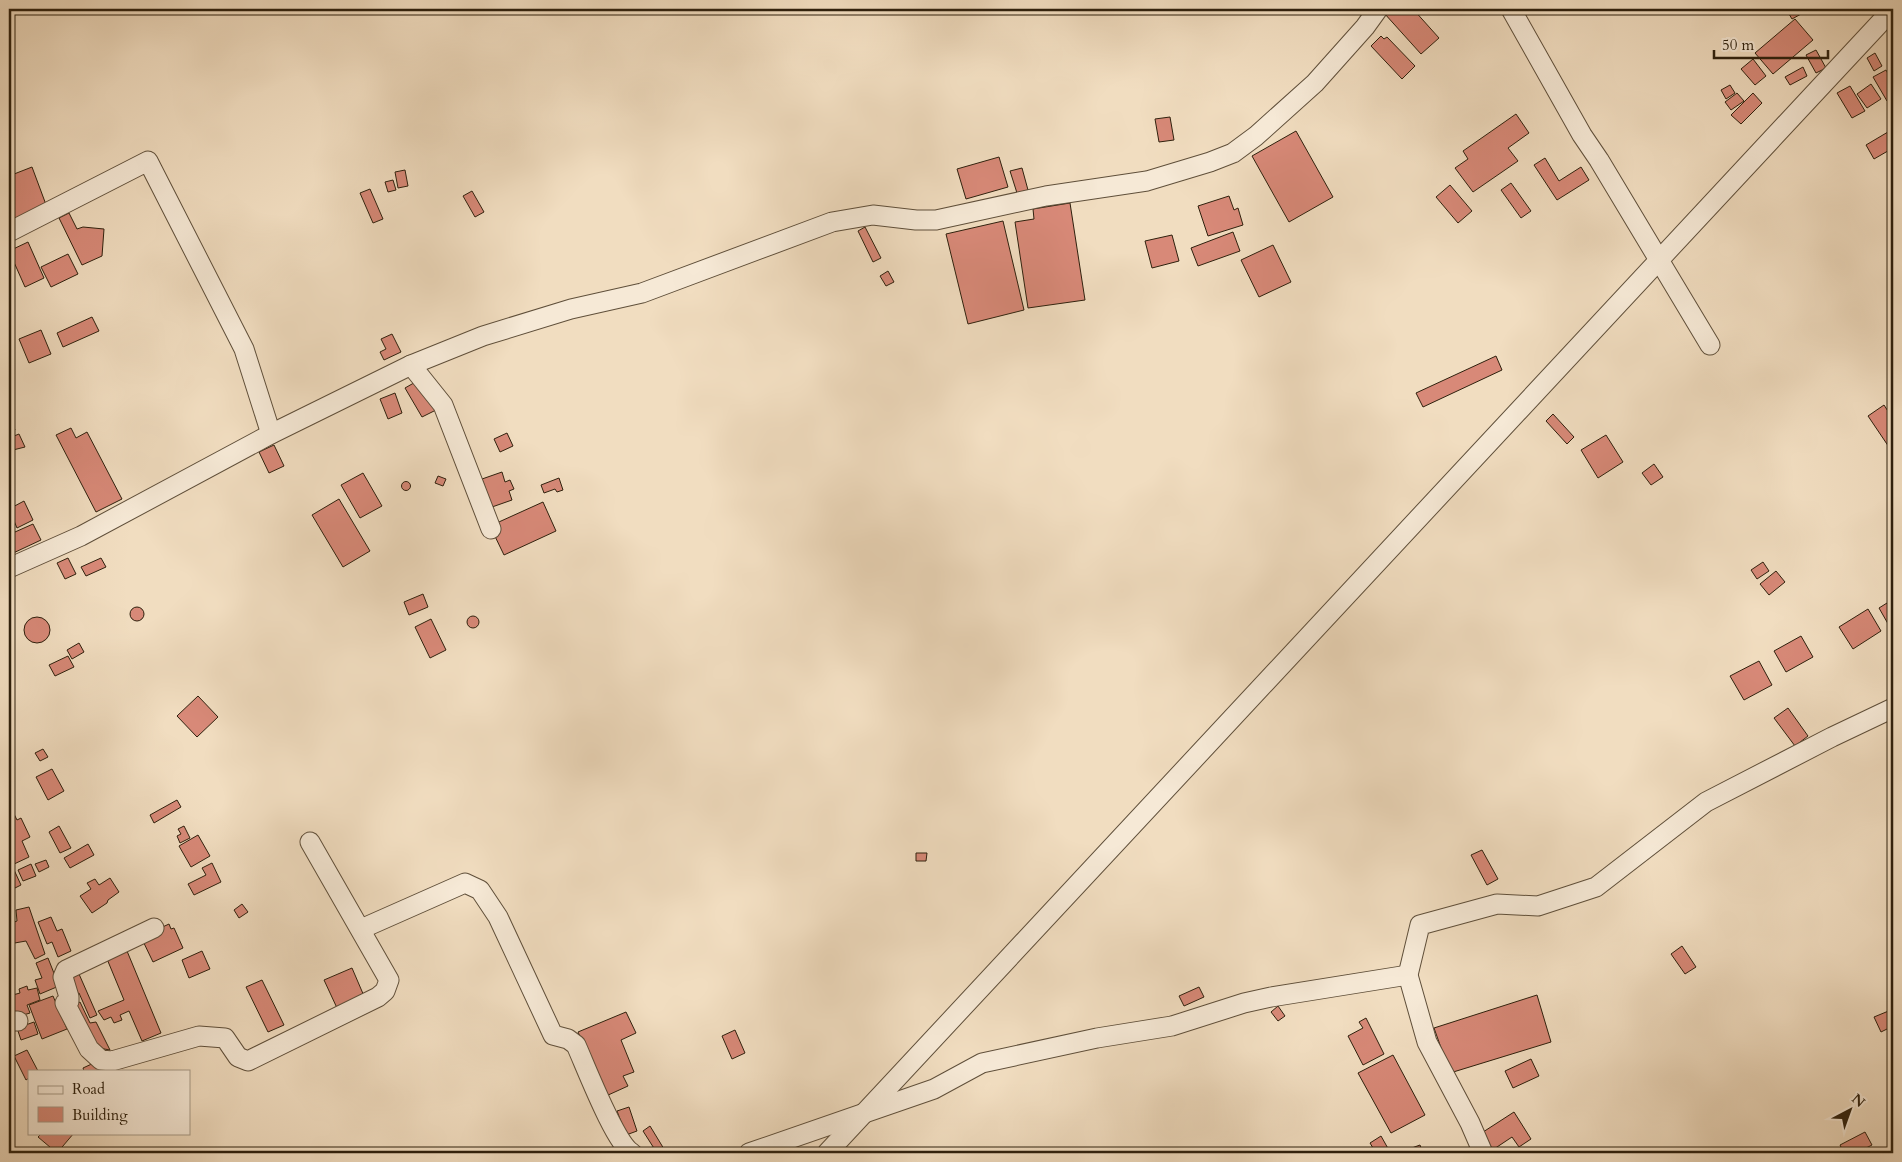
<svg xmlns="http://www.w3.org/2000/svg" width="1902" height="1162" font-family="Cardo,serif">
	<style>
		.building { fill: #d88978; stroke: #2e200d }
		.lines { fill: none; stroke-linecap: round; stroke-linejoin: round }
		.minor-casing { stroke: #5f4f3a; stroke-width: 21 }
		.minor { stroke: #f6e9d6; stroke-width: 19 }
	</style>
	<rect width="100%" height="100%" fill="#f1ddc0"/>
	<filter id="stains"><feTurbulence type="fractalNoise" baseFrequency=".004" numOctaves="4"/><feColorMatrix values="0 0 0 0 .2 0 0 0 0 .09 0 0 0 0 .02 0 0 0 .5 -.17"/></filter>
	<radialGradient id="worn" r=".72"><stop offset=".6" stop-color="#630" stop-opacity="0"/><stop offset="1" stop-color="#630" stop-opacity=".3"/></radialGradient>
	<g class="building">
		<path d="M1389,9H1413L1439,38L1421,54L1384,13Z"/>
		<path d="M1786,9H1810L1792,19Z"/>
		<path d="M1795,19L1813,40L1773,74L1755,53Z"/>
		<path d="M1381,36L1384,39L1387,37L1415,66L1402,79L1371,46Z"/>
		<path d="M1816,50L1826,68L1816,73L1806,55Z"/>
		<path d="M1875,53L1882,66L1874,71L1867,58Z"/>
		<path d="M1753,59L1766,76L1755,85L1741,69Z"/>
		<path d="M1803,67L1807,76L1790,85L1785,77Z"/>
		<path d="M1886,70L1893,83V97L1887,101L1873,77Z"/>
		<path d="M1871,84L1881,99L1867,108L1857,94Z"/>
		<path d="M1730,85L1735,93L1726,99L1721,90Z"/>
		<path d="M1850,86L1865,111L1852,118L1837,93Z"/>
		<path d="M1737,93L1744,101L1731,110L1725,102Z"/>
		<path d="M1753,93L1762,103L1741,124L1731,115Z"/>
		<path d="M1516,114L1529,133L1508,148L1518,161L1473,192L1455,168L1468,159L1463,151Z"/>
		<path d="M1170,117L1174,140L1159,142L1155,119Z"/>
		<path d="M1893,129V148L1874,159L1866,145Z"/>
		<path d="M1296,131L1333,197L1289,222L1252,156Z"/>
		<path d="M999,157L1008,187L966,199L957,169Z"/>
		<path d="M1545,158L1559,181L1581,167L1589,180L1557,200L1534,165Z"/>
		<path d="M32,167L48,210L9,224V176Z"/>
		<path d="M1022,168L1028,190L1017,193L1010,171Z"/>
		<path d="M405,170L408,186L398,188L395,172Z"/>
		<path d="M393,180L396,190L388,192L385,182Z"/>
		<path d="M1511,183L1531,211L1521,218L1501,190Z"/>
		<path d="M1450,185L1472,211L1458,223L1436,197Z"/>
		<path d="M370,189L383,219L373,223L360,193Z"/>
		<path d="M472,191L484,212L475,217L463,196Z"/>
		<path d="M1229,196L1234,210L1238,208L1243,225L1208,236L1198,206Z"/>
		<path d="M1070,203L1085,300L1028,308L1015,222L1034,219L1033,209Z"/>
		<path d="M69,213L77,229L83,227L104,229L102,256L82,265L59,218Z"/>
		<path d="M1003,221L1024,310L968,324L946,234Z"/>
		<path d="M865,227L881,258L873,262L858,231Z"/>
		<path d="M1233,232L1240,251L1198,266L1191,248Z"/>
		<path d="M1172,235L1179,261L1152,268L1145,241Z"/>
		<path d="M28,242L44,278L25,287L9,251Z"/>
		<path d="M1273,245L1291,282L1259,297L1241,260Z"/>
		<path d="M68,254L78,274L51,287L41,267Z"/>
		<path d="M888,271L894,282L886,286L880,276Z"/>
		<path d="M92,317L99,331L63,347L57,333Z"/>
		<path d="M41,330L51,354L29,363L19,339Z"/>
		<path d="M392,334L401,352L384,360L380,352L386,349L381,339Z"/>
		<path d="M1496,356L1502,370L1423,407L1416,393Z"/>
		<path d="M419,380L436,410L422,417L405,388Z"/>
		<path d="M395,393L402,413L388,419L380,399Z"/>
		<path d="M1884,405L1893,419V453L1868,416Z"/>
		<path d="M9,412L15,430L9,434Z"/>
		<path d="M1553,414L1574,437L1567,444L1546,421Z"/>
		<path d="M71,428L76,438L87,432L122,499L96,512L56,435Z"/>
		<path d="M507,433L513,446L500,452L494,439Z"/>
		<path d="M19,434L25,447L9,451V438Z"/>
		<path d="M1606,435L1623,462L1598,478L1581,450Z"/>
		<path d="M274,445L284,466L269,473L259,452Z"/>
		<path d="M1654,464L1663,477L1651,485L1642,473Z"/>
		<path d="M502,472L505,482L510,480L514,489L509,491L512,500L492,507L482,479Z"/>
		<path d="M363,473L382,506L360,518L341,485Z"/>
		<path d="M438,476L446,479L443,486L435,483Z"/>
		<path d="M559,478L563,490L557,492L555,489L544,493L541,485Z"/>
		<circle cx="406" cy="486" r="4.5"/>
		<path d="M339,499L370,551L343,567L312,515Z"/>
		<path d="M24,501L33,520L17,528L9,509Z"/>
		<path d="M543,502L556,531L504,555L490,526Z"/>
		<path d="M9,519L15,532L33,524L41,540L9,555Z"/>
		<path d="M68,558L76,574L65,579L57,563Z"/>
		<path d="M101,558L106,567L86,576L81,567Z"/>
		<path d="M1763,562L1769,571L1757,579L1751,570Z"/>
		<path d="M1776,571L1785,582L1769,595L1760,584Z"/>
		<path d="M423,594L428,607L409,615L404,602Z"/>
		<path d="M1887,603L1893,614V627L1891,629L1879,608Z"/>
		<circle cx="137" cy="614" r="7"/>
		<path d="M1868,609L1881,631L1853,649L1839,627Z"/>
		<circle cx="473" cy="622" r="6"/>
		<circle cx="37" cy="630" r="13"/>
		<path d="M431,619L446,650L430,658L415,627Z"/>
		<path d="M1801,636L1813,657L1786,672L1774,651Z"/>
		<path d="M79,643L84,652L72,659L67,650Z"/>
		<path d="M68,656L74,667L55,676L49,665Z"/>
		<path d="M1759,661L1772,685L1744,700L1730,676Z"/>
		<path d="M198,696L218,717L197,737L177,716Z"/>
		<path d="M1788,708L1808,736L1795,746L1774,718Z"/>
		<path d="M43,749L48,757L40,761L35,753Z"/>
		<path d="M52,769L64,791L48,800L36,777Z"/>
		<path d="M177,800L181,807L154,823L150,815Z"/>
		<path d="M10,806L17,820L21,818L30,837L22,841L29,857L12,865L9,858V807Z"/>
		<path d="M59,826L71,848L60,853L49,832Z"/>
		<path d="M184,826L190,838L180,843L177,836L181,834L178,829Z"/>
		<path d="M198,835L210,856L191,867L179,846Z"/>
		<path d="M88,844L94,855L70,868L64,858Z"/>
		<path d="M1482,850L1498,879L1487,885L1471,855Z"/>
		<path d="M916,853H927L926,861H916Z"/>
		<path d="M9,859L21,885L15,888L9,875Z"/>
		<path d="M46,860L49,867L39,872L35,864Z"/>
		<path d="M212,863L221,882L194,895L188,884L206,875L202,868Z"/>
		<path d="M31,864L36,876L23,881L18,870Z"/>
		<path d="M110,878L119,892L108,900L107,903L92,913L80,896L91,889L87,883L95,879L99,885Z"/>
		<path d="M242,904L248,912L239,918L234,910Z"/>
		<path d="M29,907L45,954L35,959L26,941L9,944V924L17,921L16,910Z"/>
		<path d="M51,917L57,931L62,929L71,951L58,957L52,942L47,944L38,922Z"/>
		<path d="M169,924L171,929L174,928L183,948L153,962L141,937Z"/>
		<path d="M1682,946L1696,967L1685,974L1671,954Z"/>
		<path d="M127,951L161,1033L142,1041L129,1011L120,1015L122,1020L114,1023L111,1017L104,1020L98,1011L124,1000L107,959Z"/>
		<path d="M202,951L210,969L189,978L182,960Z"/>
		<path d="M48,958L59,986L40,994L35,980L42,978L36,963Z"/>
		<path d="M352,968L364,996L337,1008L324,980Z"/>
		<path d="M79,974L97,1015L90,1018L79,993L75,995L68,979Z"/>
		<path d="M262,980L284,1025L268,1032L246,987Z"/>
		<path d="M27,986L28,990L37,988L40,1000L27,1005L30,1013L10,1019L9,996L20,993L19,989Z"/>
		<path d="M1199,987L1204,997L1184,1006L1179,996Z"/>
		<path d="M1537,995L1551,1042L1450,1073L1434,1028Z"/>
		<path d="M53,996L67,1029L42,1039L29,1005Z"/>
		<path d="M80,1002L90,1023L96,1022L110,1050L93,1047L73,1006Z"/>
		<path d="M1278,1006L1285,1016L1278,1021L1271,1012Z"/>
		<path d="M1891,1010L1893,1014V1026L1881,1032L1874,1017Z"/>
		<path d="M626,1012L636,1033L621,1040L634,1072L623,1076L628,1086L606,1096L578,1032Z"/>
		<path d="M1366,1018L1384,1054L1363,1065L1348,1036L1363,1028L1359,1022Z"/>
		<path d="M34,1022L38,1034L21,1040L17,1028Z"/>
		<path d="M735,1030L745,1053L732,1059L722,1036Z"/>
		<path d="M27,1050L38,1071H29V1078L26,1080L14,1056Z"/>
		<path d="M1393,1055L1425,1115L1391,1133L1358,1073Z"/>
		<path d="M1531,1059L1539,1076L1513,1088L1505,1071Z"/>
		<path d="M96,1062L100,1071H84L83,1068Z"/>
		<path d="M629,1107L637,1131L626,1135L617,1111Z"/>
		<path d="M1514,1112L1531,1139L1519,1147L1512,1137L1491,1151L1480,1134Z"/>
		<path d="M650,1126L664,1149L657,1153L643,1131Z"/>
		<path d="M1865,1132L1872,1145L1856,1153H1829L1841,1147L1840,1145Z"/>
		<path d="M42,1133H74L57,1153L38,1137Z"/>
		<path d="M1381,1136L1390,1152L1388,1153H1376L1370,1143Z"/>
		<path d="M1420,1145L1423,1153H1398Z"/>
	</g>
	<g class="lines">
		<g class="minor-casing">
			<g id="minor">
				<path d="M1511,9L1582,135L1599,160L1710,345"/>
				<path d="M9,232L148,161L244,349L271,434"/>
				<path d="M411,365L443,405L491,529"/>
				<path d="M9,568L81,536L271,434L411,365L483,336L571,309L642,293L832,222L873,215L916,220H936L1046,196L1147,181L1210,162L1233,153L1256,136L1315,83L1365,27L1378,9"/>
				<path d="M154,928L66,970L63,977L69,997V1001L65,1003L89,1049L101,1060L112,1061L199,1036L225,1038L238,1057L248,1061L378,997L385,991L389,980L310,842"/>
				<path d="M361,929L465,883L480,890L498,917L553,1035L568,1039L576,1045C586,1067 615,1143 632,1153"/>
				<path d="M9,1021H18"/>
				<path d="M749,1153L934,1089L982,1063L1097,1038L1172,1026L1244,1003L1271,997L1408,975"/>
				<path d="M827,1153L1893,9"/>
				<path d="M1483,1153L1470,1123L1427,1042L1408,975L1420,925L1497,904L1538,906L1596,887L1706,802L1832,737L1893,708"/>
			</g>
		</g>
		<use href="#minor" class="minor"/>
	</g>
	<rect width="1902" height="1162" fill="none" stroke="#f1ddc0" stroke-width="30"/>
	<rect x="10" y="10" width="1882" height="1142" fill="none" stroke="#2e200d" stroke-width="2.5"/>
	<rect x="15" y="15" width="1872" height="1132" fill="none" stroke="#2e200d"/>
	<rect x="28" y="1070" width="162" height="65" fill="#f6e9d6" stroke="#a69986"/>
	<rect x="38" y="1086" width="25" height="8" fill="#f6e9d6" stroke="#a69986"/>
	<text x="72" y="1094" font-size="15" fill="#2e200d">Road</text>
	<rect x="38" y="1107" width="25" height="15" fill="#d88978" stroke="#a69986"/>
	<text x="72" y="1120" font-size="15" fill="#2e200d">Building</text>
	<g transform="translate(1850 1110) rotate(41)" stroke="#f6e9d6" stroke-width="4" paint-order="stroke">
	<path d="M0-4L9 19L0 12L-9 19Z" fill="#2e200d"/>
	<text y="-8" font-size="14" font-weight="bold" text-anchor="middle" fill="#2e200d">N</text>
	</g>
	<path d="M1714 50v8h114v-8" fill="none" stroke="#2e200d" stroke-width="2.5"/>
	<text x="1722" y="50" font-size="15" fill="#2e200d" stroke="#f6e9d6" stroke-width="4" paint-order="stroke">50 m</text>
	<rect width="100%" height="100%" filter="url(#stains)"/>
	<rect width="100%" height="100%" fill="url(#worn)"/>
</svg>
